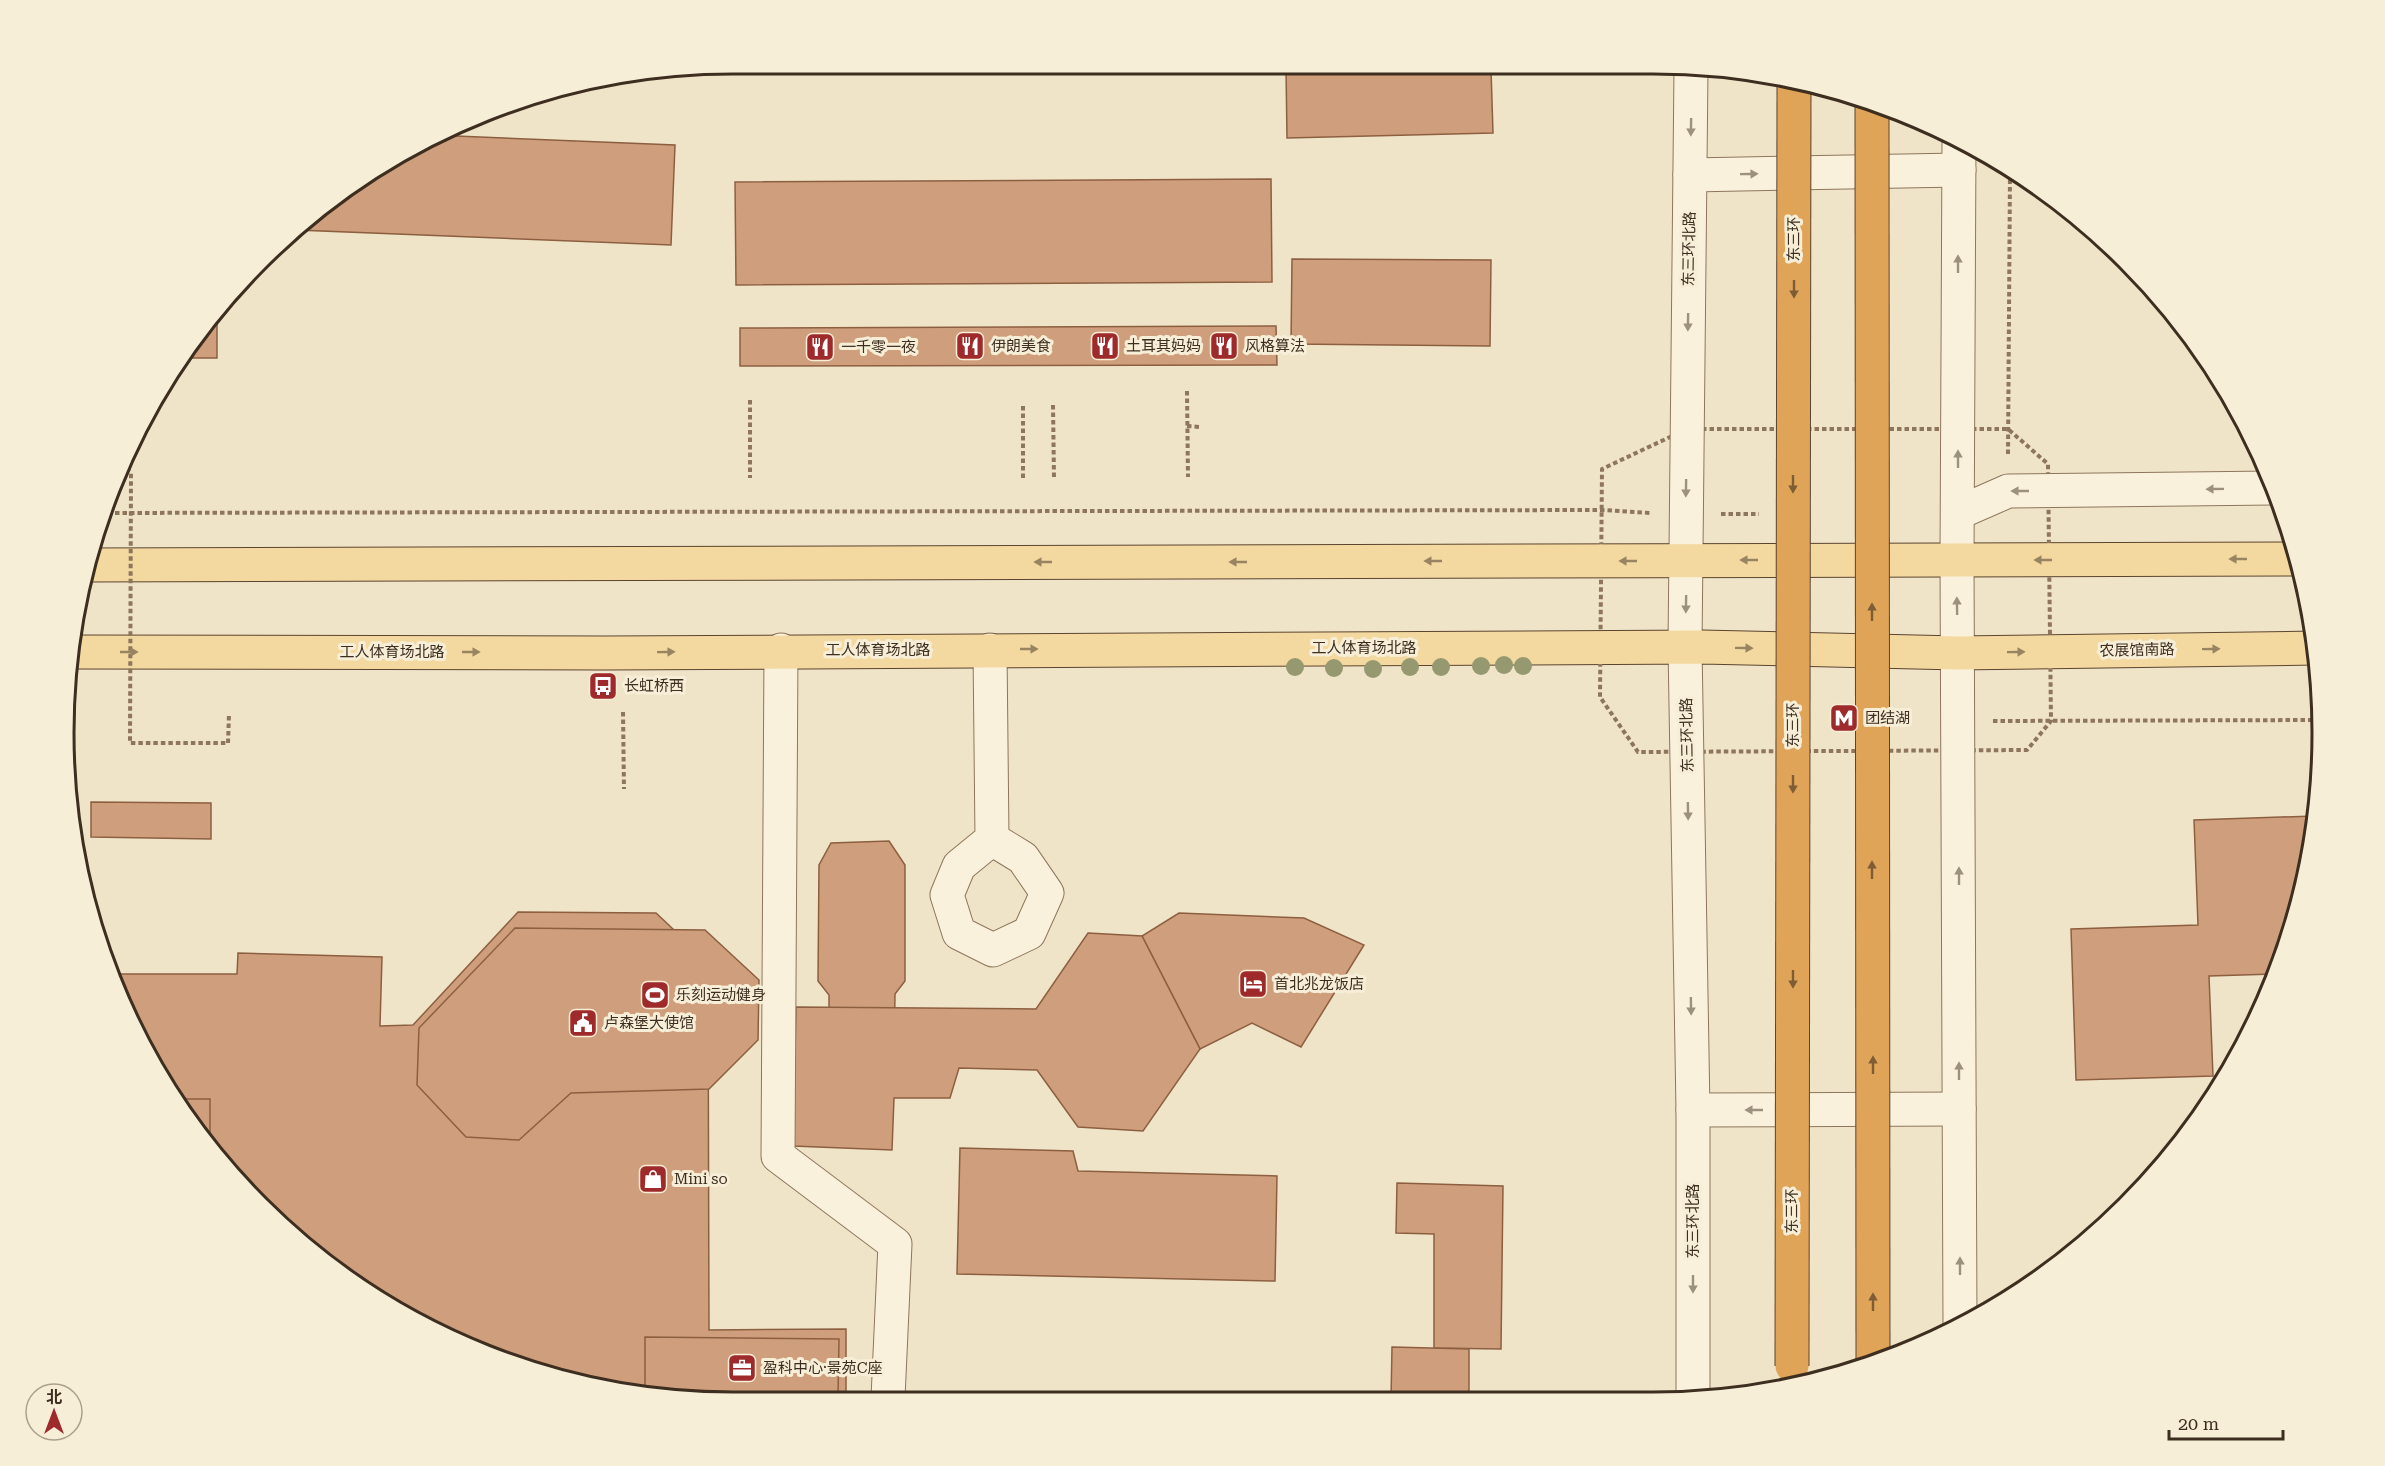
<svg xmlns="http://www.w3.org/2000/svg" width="2385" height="1466" font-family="'Roboto Serif','Noto Sans SC',serif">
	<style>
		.building { fill: #cf9f7d; stroke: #8d5f41; stroke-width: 1.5 }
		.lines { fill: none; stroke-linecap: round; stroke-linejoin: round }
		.minor-casing { stroke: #8d765c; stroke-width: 35 }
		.major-casing { stroke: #5b4430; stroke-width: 35 }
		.path { stroke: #8d765c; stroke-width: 4; stroke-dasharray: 4.5 3; stroke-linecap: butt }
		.minor { stroke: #faf1dc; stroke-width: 33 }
		.major { stroke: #f3d9a0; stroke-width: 33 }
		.highway-bridge-casing { stroke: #5b4430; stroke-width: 35; stroke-linecap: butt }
		.path-bridge { stroke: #8d765c; stroke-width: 4; stroke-dasharray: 4.5 3; stroke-linecap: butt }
		.highway-bridge { stroke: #e0a458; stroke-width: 33 }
		.tree { fill: #96986f }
		.oneway { fill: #9c907e }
		.oneway2 { fill: #7e5d36 }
		.oneway3 { fill: #988460 }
		.labels { text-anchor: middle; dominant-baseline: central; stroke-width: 6; stroke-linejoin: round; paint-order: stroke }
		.street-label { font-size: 15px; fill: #3d2e20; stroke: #f7eed8 }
		.poi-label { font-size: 15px; fill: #3d2e20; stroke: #f7eed8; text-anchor: start }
		.rim { fill: none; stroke: #3d2e20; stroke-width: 3 }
	</style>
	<rect width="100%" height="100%" fill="#f0e4c8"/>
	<g class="building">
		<path d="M1286,69H1491L1493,133L1287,138Z"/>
		<path d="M432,135L675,145L671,245L297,230L325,201Z"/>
		<path d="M1271,179L1272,282L736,285L735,182Z"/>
		<path d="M1292,259L1491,260L1490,346L1291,344Z"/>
		<path d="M217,309V358H181L201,325Z"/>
		<path d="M1276,326L1277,365L740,366V328Z"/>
		<path d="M91,802L211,803V839L91,837Z"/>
		<path d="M2314,816L2299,906L2274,974L2209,976L2213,1076L2076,1080L2071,929L2198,925L2194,820Z"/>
		<path d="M889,841L905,865V981L895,994L894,1057L829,1059V995L818,981L819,865L831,843Z"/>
		<path d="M518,912L656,913L708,962L709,1330L846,1329V1398L646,1397L477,1352L325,1265L259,1207L176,1106L111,974H237L238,953L382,957L380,1026L413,1025Z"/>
		<path d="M1179,913L1304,918L1364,945L1301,1047L1252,1023L1200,1049L1142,936Z"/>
		<path d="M515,928L705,930L759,980L758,1040L709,1089L571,1093L519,1140L466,1137L417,1085L419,1028Z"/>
		<path d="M1088,933L1142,936L1200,1049L1143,1131L1078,1127L1037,1070L959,1068L950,1098H894L892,1150L793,1146L796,1007L1036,1009Z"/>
		<path d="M173,1099H210V1147L176,1106Z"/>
		<path d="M960,1148L1073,1151L1078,1171L1277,1176L1275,1281L957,1274Z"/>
		<path d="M1397,1183L1503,1186L1501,1349L1434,1348V1234L1396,1233Z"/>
		<path d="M645,1337L839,1339L838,1398L645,1397Z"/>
		<path d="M1392,1347L1469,1349V1401L1391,1400Z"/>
	</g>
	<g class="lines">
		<g class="minor-casing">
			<g id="minor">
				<path d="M1691,69L1685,647L1693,1110V1402"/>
				<path d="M1959,143L1957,560L1960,1324"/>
				<path d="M1690,175L1959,170"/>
				<path d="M1958,513L2008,491L2273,488"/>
				<path d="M781,650L778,1156L895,1244L888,1398"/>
				<path d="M990,650L992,839L959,866L947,895L959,933L993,950L1029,933L1047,893L1023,858L992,839"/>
				<path d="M1693,1110L1959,1109"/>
			</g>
		</g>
		<g class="major-casing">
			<g id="major">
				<path d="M86,565L2296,559"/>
				<path d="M71,652L606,653L1702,647L1958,653L2316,648"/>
			</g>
		</g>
		<g class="path">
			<path d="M1187,391L1188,477"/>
			<path d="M750,400V478"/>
			<path d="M1053,405L1054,478"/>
			<path d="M1023,406V478"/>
			<path d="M1187,426L1200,427"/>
			<path d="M1687,429H2008L2048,464L2051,721L2027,750L1638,752L1600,697L1602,469Z"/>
			<path d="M2008,454L2010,173"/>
			<path d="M100,513L1602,510L1651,513"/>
			<path d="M1721,514H1759"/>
			<path d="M623,712L624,789"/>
			<path d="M1993,721L2319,720"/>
			<path d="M228,743L229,714"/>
		</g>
		<use href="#minor" class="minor"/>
		<use href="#major" class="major"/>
		<g class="highway-bridge-casing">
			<g id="highway-bridge">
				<path d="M1872,104L1873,1361"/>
				<path d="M1792,1366L1794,83"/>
			</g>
		</g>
		<path class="path-bridge" d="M121,463L131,473L130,743H228"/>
		<use href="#highway-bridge" class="highway-bridge"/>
	</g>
	<g class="tree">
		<circle cx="1504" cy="665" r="9"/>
		<circle cx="1481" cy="666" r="9"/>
		<circle cx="1523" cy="666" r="9"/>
		<circle cx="1295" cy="667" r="9"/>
		<circle cx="1410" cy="667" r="9"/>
		<circle cx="1441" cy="667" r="9"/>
		<circle cx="1334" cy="668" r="9"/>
		<circle cx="1373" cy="669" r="9"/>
	</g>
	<defs><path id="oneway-solid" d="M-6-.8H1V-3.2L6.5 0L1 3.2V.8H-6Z" transform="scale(1.5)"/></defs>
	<g class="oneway">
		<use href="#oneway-solid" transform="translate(1691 127) rotate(91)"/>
		<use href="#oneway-solid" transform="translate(1749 174) rotate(-1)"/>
		<use href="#oneway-solid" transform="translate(1958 264) rotate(-90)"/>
		<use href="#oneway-solid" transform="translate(1688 322) rotate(91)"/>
		<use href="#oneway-solid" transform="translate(1958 459) rotate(-90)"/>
		<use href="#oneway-solid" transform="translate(1686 488) rotate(91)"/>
		<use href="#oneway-solid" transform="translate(2215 489) rotate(179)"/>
		<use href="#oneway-solid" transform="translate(2020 491) rotate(180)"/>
		<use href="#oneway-solid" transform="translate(1686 604) rotate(91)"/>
		<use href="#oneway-solid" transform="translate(1957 606) rotate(-91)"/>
		<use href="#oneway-solid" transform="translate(1688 811) rotate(89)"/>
		<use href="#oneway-solid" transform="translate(1959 876) rotate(-90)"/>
		<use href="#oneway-solid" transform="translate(1691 1006) rotate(89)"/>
		<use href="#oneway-solid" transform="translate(1959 1071) rotate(-90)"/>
		<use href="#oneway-solid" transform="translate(1754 1110) rotate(180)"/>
		<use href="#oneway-solid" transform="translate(1960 1266) rotate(-90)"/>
		<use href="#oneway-solid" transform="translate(1693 1284) rotate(90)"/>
	</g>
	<g class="oneway2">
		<use href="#oneway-solid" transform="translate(1794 289) rotate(90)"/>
		<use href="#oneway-solid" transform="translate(1793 484) rotate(90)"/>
		<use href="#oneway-solid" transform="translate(1872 612) rotate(-90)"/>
		<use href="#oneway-solid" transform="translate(1793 784) rotate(90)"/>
		<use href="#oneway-solid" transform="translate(1872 870) rotate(-90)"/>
		<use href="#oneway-solid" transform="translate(1793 979) rotate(90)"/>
		<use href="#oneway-solid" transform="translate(1873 1065) rotate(-90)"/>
		<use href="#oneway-solid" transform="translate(1873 1302) rotate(-90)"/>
	</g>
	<g class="oneway3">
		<use href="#oneway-solid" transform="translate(2238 559) rotate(180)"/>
		<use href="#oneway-solid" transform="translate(1749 560) rotate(180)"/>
		<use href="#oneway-solid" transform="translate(2043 560) rotate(180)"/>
		<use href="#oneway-solid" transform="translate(1433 561) rotate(180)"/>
		<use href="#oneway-solid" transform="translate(1628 561) rotate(180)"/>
		<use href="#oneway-solid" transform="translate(1043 562) rotate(180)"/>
		<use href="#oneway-solid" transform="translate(1238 562) rotate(180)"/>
		<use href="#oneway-solid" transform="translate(1744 648) rotate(1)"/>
		<use href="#oneway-solid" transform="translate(1029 649)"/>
		<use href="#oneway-solid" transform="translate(2211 649) rotate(-1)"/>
		<use href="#oneway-solid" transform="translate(129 652)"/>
		<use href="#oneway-solid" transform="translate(471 652)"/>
		<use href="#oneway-solid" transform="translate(666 652) rotate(-1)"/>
		<use href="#oneway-solid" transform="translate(2016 652) rotate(-1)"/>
	</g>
	<defs>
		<g id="restaurant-square" transform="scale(1.5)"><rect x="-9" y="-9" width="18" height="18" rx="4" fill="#9e2a2b" stroke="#f7eed8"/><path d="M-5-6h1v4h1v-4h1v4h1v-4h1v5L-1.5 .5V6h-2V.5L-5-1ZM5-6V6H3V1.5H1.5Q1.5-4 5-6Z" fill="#fff"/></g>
		<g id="bus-square" transform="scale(1.5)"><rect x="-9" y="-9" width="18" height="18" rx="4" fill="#9e2a2b" stroke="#f7eed8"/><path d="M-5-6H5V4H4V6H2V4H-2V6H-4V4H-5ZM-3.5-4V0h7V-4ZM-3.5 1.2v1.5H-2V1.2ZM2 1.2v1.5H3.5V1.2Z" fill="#fff"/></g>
		<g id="metro-square" transform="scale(1.5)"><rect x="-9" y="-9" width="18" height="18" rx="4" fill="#9e2a2b" stroke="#f7eed8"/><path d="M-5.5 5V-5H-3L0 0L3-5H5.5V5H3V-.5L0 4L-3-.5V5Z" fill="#fff"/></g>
		<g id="hotel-square" transform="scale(1.5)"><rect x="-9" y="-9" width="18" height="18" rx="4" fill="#9e2a2b" stroke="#f7eed8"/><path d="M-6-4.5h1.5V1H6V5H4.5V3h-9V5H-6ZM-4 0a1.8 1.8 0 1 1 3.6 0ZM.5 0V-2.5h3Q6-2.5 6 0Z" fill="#fff"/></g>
		<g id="stadium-square" transform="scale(1.5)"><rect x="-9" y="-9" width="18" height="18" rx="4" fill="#9e2a2b" stroke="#f7eed8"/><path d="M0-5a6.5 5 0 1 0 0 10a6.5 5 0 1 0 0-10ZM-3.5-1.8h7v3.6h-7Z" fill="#fff"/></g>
		<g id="civic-square" transform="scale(1.5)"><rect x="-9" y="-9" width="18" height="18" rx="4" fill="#9e2a2b" stroke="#f7eed8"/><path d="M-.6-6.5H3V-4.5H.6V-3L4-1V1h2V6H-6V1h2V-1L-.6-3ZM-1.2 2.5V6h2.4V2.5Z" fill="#fff"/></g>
		<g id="shop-square" transform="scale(1.5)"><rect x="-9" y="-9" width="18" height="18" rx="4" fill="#9e2a2b" stroke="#f7eed8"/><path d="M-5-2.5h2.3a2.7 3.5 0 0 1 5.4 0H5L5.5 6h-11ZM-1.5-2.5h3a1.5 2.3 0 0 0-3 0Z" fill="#fff"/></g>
		<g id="office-square" transform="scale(1.5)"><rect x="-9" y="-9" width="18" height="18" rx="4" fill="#9e2a2b" stroke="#f7eed8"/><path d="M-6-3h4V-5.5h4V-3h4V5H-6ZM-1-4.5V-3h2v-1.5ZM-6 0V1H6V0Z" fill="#fff"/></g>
	</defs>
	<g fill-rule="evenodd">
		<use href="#restaurant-square" x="970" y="346"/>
		<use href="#restaurant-square" x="1105" y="346"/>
		<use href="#restaurant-square" x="1224" y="346"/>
		<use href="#restaurant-square" x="820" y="347"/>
		<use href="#bus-square" x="603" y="686"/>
		<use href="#metro-square" x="1844" y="718"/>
		<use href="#hotel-square" x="1253" y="984"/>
		<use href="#stadium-square" x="655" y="995"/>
		<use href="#civic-square" x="583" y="1023"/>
		<use href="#shop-square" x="653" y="1179"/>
		<use href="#office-square" x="742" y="1368"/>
	</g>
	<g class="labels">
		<g class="street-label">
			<text transform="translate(1794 239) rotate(-90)">东三环</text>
			<text transform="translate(1689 249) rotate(-89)">东三环北路</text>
			<text x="1364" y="648">工人体育场北路</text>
			<text x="878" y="650">工人体育场北路</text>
			<text transform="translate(2137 650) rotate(-1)">农展馆南路</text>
			<text x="392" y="652">工人体育场北路</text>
			<text transform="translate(1793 725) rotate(-90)">东三环</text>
			<text transform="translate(1687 735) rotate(-91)">东三环北路</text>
			<text transform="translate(1792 1211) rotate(-90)">东三环</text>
			<text transform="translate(1693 1221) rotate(-90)">东三环北路</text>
		</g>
		<g class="poi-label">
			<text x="991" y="346">伊朗美食</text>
			<text x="1126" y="346">土耳其妈妈</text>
			<text x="1245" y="346">风格算法</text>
			<text x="841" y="347">一千零一夜</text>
			<text x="624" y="686">长虹桥西</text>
			<text x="1865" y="718">团结湖</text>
			<text x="1274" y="984">首北兆龙饭店</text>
			<text x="676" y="995">乐刻运动健身</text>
			<text x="604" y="1023">卢森堡大使馆</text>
			<text x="674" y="1179">Mini so</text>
			<text x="763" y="1368">盈科中心·景苑C座</text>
		</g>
	</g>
	<path d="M0 0H2385V1466H0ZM733 74H1653A659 659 0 0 1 2312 733V733A659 659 0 0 1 1653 1392H733A659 659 0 0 1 74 733V733A659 659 0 0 1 733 74Z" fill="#f7eed8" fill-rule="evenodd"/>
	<path class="rim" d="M733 74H1653A659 659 0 0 1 2312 733V733A659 659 0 0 1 1653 1392H733A659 659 0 0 1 74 733V733A659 659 0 0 1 733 74Z"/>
	<g transform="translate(54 1412)"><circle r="28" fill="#f7eed8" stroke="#ada18e" stroke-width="1.5"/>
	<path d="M0-4.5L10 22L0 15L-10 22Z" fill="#9e2a2b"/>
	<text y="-9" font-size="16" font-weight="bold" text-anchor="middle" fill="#3d2e20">北</text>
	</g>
	<path d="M2169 1430v9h114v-9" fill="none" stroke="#3d2e20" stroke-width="3"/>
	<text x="2178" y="1430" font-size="18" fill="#3d2e20" stroke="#f7eed8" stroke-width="4.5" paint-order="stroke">20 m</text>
</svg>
